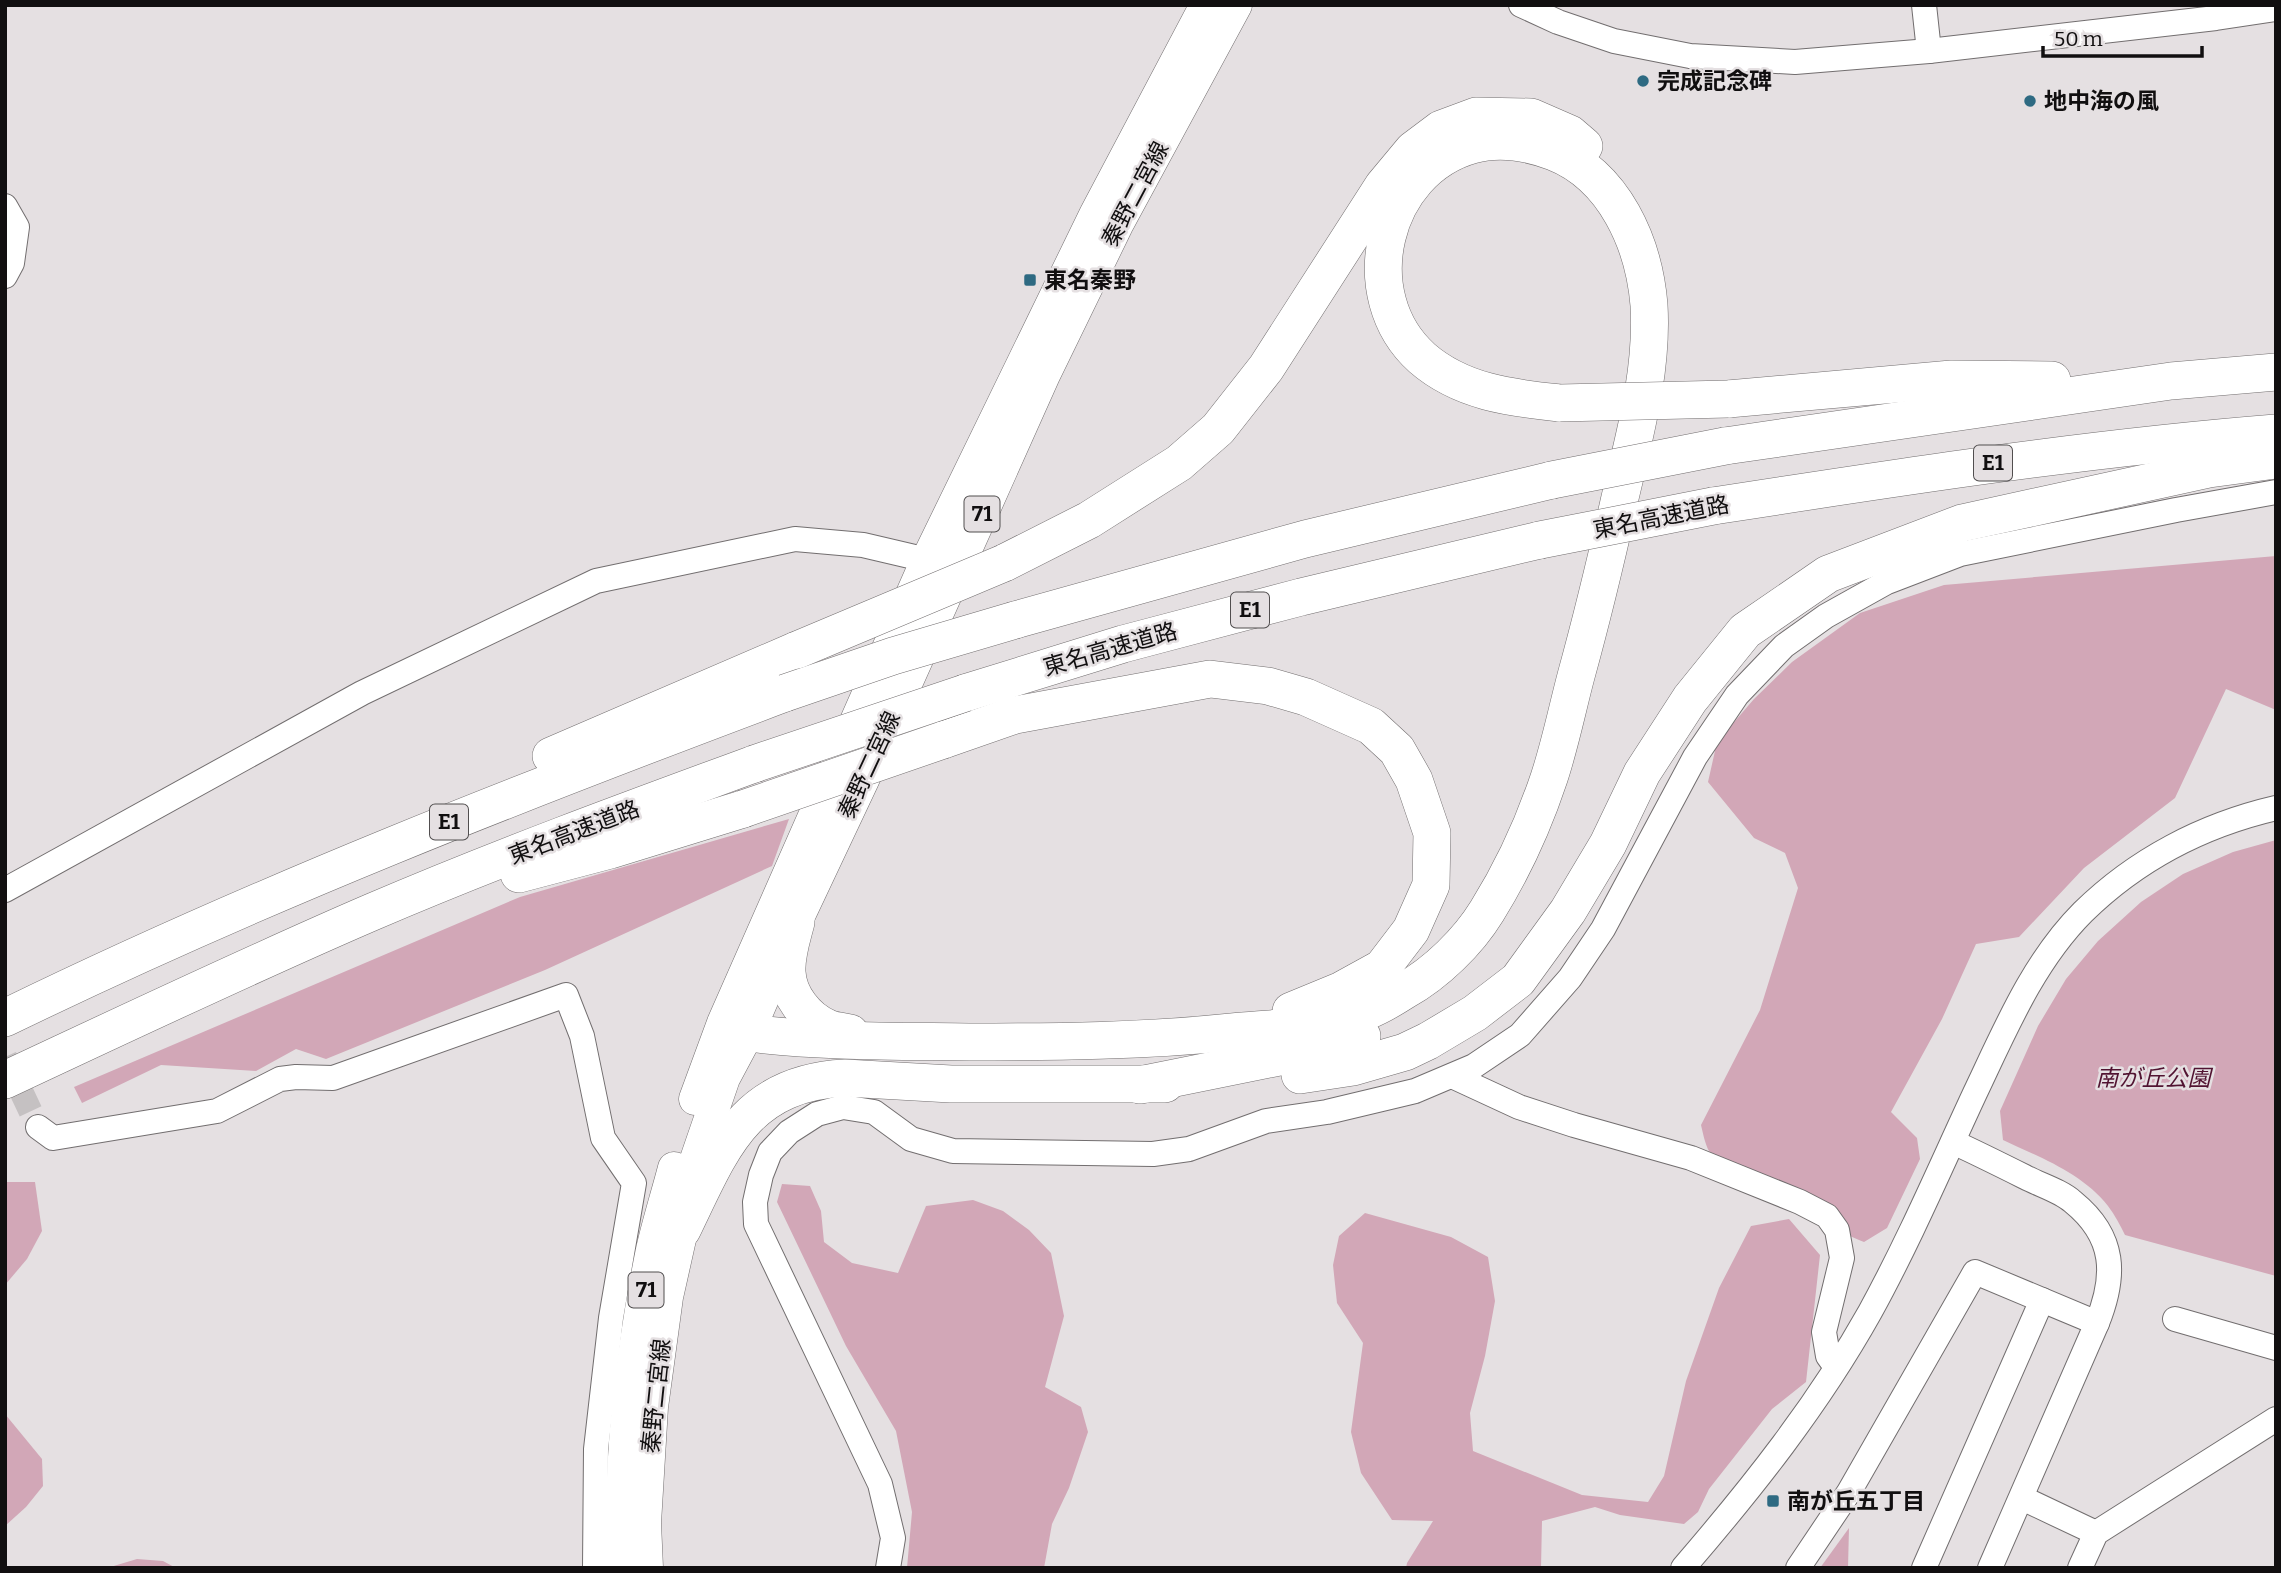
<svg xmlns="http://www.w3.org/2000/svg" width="2281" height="1573" font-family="Bitter,'Noto Sans JP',serif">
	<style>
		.green { fill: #d2a7b7 }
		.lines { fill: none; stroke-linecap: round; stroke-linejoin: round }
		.minor-tunnel { stroke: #c5c1c2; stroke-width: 24; stroke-dasharray: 24 12; stroke-linecap: butt }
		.minor-casing { stroke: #726e6f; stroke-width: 26 }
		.major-casing { stroke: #726e6f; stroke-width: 33 }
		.highway-casing { stroke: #726e6f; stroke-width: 38 }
		.minor { stroke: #fff; stroke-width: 24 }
		.major { stroke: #fff; stroke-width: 32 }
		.highway { stroke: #fff; stroke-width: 37 }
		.highway-bridge-casing { stroke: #726e6f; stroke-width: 38; stroke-linecap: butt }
		.highway-bridge { stroke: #fff; stroke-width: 37 }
		.poi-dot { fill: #2e6a82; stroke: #e5e0e2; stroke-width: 2.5 }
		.labels { text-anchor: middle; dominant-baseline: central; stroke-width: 5; stroke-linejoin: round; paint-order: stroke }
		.shield { fill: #e5e0e2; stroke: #514e4f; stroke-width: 2 }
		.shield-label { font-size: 21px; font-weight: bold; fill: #110f10 }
		.poi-label { font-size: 23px; font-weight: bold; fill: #110f10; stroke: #e5e0e2; text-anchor: start }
		.street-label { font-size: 23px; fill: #110f10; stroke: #e5e0e2 }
		.park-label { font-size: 23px; font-style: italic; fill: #511331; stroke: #e5e0e2 }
	</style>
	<rect width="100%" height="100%" fill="#e5e0e2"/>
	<g class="green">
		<path d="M2276,556V710L2226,689L2175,798L2084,868L2019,937L1976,944L1942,1019L1891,1112L1917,1138L1920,1159L1887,1228L1864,1242C1835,1231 1724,1175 1709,1151C1705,1144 1703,1133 1701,1125L1760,1010L1798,888L1785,853L1754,838L1708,782L1717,742L1754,699L1792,662L1860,613L1944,585Z"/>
		<path d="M789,819L772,866L545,970L326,1059L296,1049L256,1071L161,1065L82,1103L74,1087L520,897Z"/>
		<path d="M2276,840V1276L2125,1235C2120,1225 2115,1215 2108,1206C2082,1173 2041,1158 2003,1140L2000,1111L2038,1026L2066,979L2098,941L2141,902L2183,874L2233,852Z"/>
		<path d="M5,1182H35L42,1231L27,1259L5,1285Z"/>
		<path d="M782,1184L810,1186L821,1211L824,1242L852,1263L898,1273L926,1206L973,1200L1003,1211L1029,1230L1051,1253L1064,1316L1045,1387L1081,1407L1088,1432L1069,1488L1052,1524L1044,1568H907L912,1512L896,1431L846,1346L777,1202Z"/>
		<path d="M1365,1213L1451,1237L1488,1257L1495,1301L1485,1356L1470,1413L1473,1451L1582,1495L1648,1502L1664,1476L1686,1381L1719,1288L1751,1226L1789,1219L1820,1255L1806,1382L1772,1409L1709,1489L1698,1512L1684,1524L1620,1515L1595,1507L1542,1521L1541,1568H1406L1407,1563L1433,1521L1392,1520L1361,1473L1351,1432L1363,1343L1337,1303L1333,1265L1339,1236Z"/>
		<path d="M5,1414L42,1459L43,1486L26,1507L5,1526Z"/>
		<path d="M1849,1528L1848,1568H1820Z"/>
		<path d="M137,1559L163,1561L176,1568H107Z"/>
	</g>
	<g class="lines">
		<path class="minor-tunnel" d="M5,1057L38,1127"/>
		<g class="minor-casing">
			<g id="minor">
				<path d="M1521,5L1558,22L1614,41L1690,56L1795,62L1929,51L2216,18L2276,9"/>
				<path d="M1924,5L1929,51"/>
				<path d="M5,206L17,227L12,263L5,276"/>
				<path d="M5,890L362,693L596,581L795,539L863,545L927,560"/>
				<path d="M1452,1076L1519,1107L1574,1125L1691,1158L1800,1202L1827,1216L1837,1230L1842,1258L1824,1332L1828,1356L1836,1367"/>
				<path d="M38,1127L53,1138L217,1111L280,1079L296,1077L333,1078L566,995L582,1036L603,1138L634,1183L611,1318L596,1449L595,1568"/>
				<path d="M1953,1142C1977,1153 2001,1165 2025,1177C2040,1185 2061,1191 2073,1202C2116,1237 2116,1276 2097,1323L1990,1568"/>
				<path d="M2175,1319L2276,1348"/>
				<path d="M2022,1498L2096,1533"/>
				<path d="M888,1568L893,1538L880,1484L756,1224L755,1202L761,1175L770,1152L789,1132L817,1114L843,1107L874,1112L911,1139L953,1151L1153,1154L1189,1149L1266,1121L1327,1112L1415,1091L1474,1066L1520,1035L1570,978L1603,929L1695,757L1737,695L1784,646L1826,616L1887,582L1960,554L2176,510L2276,492"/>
				<path d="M1683,1568C1752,1488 1818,1405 1870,1312C1909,1241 1941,1166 1975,1093C2005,1030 2033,962 2083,912C2136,860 2203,825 2276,808"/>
				<path d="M1798,1568L1849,1492L1975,1272L2097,1323"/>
				<path d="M1924,1568L2042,1300"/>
				<path d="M2080,1568L2096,1533L2276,1419"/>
			</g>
		</g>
		<g class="major-casing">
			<g id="major">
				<path d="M695,1099L723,1023L927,560L1095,215L1206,5"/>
				<path d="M623,1568C618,1462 631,1354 652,1250C658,1223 667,1195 674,1168"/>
				<path d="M647,1568L645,1523L652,1407L667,1297L682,1230L692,1171L724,1078L748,1033L796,922L863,780L1044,375L1117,225L1236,5"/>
			</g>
		</g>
		<g class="highway-casing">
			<g id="highway">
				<path d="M1728,399L1952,379L2052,380"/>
				<path d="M1725,446L2171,381L2276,372"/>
				<path d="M1713,506C1900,477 2087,448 2276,433"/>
				<path d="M1004,563L1089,520L1179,463L1218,429L1266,368L1383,186L1413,150L1441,129L1476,116L1531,117L1570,134L1584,146"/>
				<path d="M1015,620L1305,539L1552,480"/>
				<path d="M965,693L1123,644L1301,597L1540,540"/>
				<path d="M943,740L1015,715L1210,679L1268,686L1306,697L1371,726L1397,750L1414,780L1432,833L1431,885L1411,930L1382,968L1342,990L1291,1011"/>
				<path d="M551,756L797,650"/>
				<path d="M519,874L610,850L743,809"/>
				<path d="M796,922C792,938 786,955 787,972C788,995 806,1019 828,1028C834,1031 843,1031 850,1033"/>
				<path d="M5,1018C259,894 521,792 785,693"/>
				<path d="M748,1033C822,1042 895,1041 969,1042C1057,1042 1145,1041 1232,1032C1273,1028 1330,1027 1367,1011C1380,1006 1393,998 1404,991C1436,973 1468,942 1487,911C1512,871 1534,823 1549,778C1560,745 1567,710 1576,676C1592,618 1606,560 1619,502C1634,437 1653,372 1649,305C1644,244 1615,176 1554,152C1527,142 1500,137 1472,145C1382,170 1352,295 1422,358C1461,392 1511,398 1560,403"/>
				<path d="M1300,1075L1353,1067L1405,1052L1428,1041L1475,1013L1518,980L1568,911L1608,844L1642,773L1690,699L1745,631L1828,574L1962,523L2209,469L2276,460"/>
				<path d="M5,1080C127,1023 249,965 372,912C498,858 626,811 754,764"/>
				<path d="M1140,1085L1329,1047L1362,1036"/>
				<path d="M682,1230C721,1150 743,1083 845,1078L951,1084H1165"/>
			</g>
		</g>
		<use href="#minor" class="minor"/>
		<use href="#major" class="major"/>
		<use href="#highway" class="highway"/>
		<g class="highway-bridge-casing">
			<g id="highway-bridge">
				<path d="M1560,403L1728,399"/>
				<path d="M1552,480L1725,446"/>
				<path d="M1540,540L1713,506"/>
				<path d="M797,650L1004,563"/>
				<path d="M785,693L893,656L1015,620"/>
				<path d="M754,764L965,693"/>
				<path d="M743,809L943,740"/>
			</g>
		</g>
		<use href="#highway-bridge" class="highway-bridge"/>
	</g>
	<g class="poi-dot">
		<circle cx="1643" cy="81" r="7"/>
		<circle cx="2030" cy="101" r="7"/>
		<rect x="1023" y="273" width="14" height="14" rx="3.5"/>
		<rect x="1766" y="1494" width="14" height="14" rx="3.5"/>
	</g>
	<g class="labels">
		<g class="shield">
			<rect x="1974" y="445.5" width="38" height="35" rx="5"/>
			<rect x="964.5" y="496.5" width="35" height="35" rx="5"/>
			<rect x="1231" y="592.5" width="38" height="35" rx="5"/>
			<rect x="430" y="804.5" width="38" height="35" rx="5"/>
			<rect x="628.5" y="1272.5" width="35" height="35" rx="5"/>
		</g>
		<g class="shield-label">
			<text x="1993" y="463">E1</text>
			<text x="982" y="514">71</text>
			<text x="1250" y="610">E1</text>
			<text x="449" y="822">E1</text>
			<text x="646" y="1290">71</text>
		</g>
		<g class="poi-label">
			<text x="1657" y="81">完成記念碑</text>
			<text x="2044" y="101">地中海の風</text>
			<text x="1044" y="280">東名秦野</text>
			<text x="1787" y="1501">南が丘五丁目</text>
		</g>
		<g class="street-label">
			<text transform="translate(1135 194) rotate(-62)">秦野二宮線</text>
			<text transform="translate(1661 517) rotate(-11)">東名高速道路</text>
			<text transform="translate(1110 649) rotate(-16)">東名高速道路</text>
			<text transform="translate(869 765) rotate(-65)">秦野二宮線</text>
			<text transform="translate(574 832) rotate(-21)">東名高速道路</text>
			<text transform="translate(656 1396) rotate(-84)">秦野二宮線</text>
		</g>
		<g class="park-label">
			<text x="2153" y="1078">南が丘公園</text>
		</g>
	</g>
	<rect width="2281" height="1573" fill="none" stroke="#110f10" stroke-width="14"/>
	<path d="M2043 46v10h159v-10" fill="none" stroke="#110f10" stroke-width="3.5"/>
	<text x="2054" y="46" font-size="21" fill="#110f10" stroke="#e5e0e2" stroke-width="5" paint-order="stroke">50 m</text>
</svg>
